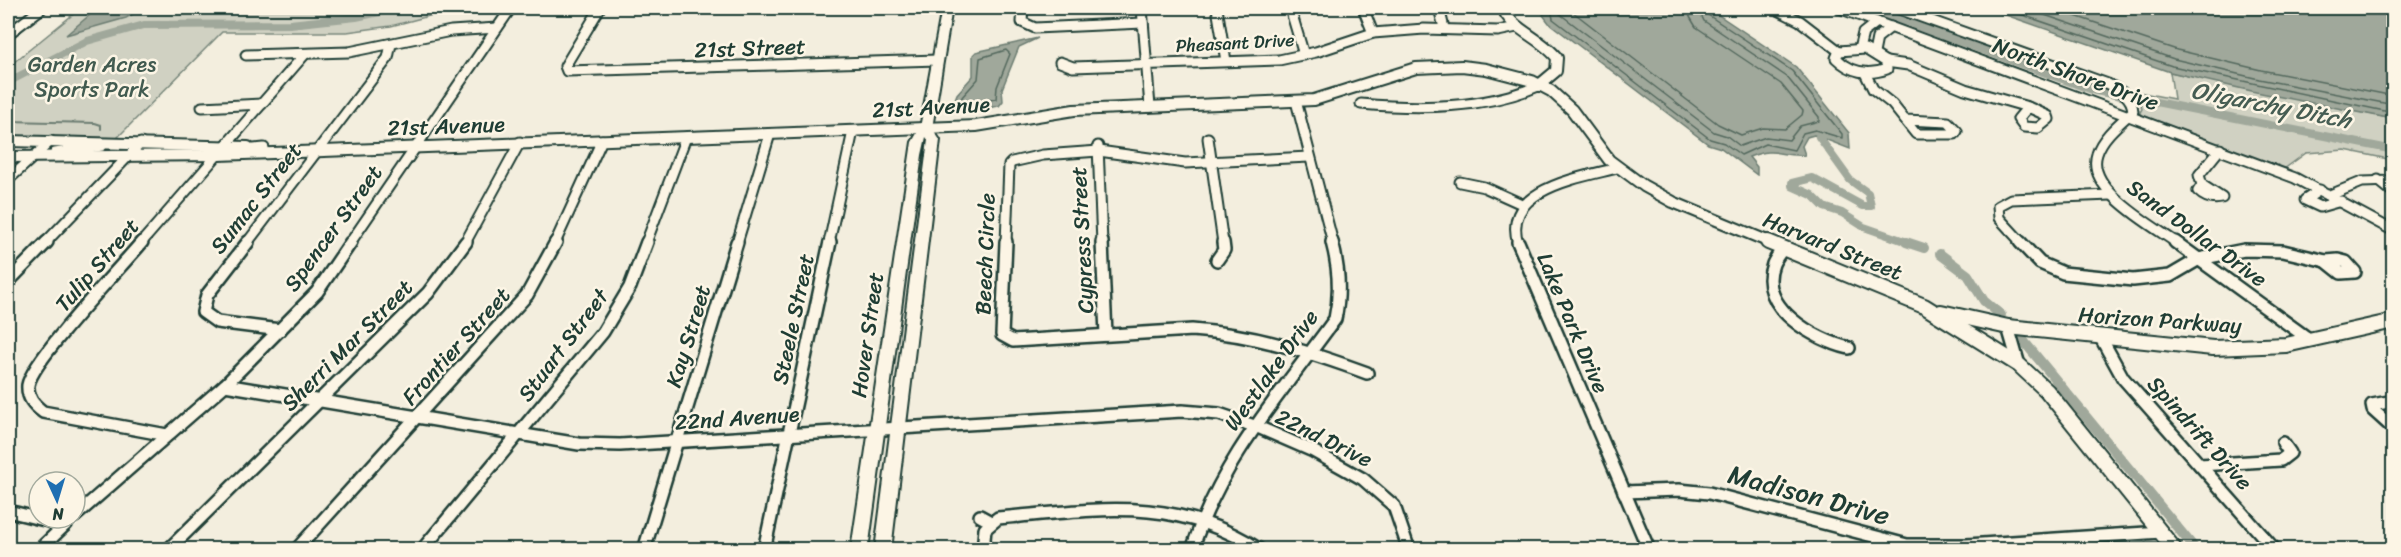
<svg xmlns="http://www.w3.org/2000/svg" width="2401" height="557" font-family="Sriracha,sans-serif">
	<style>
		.green { fill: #d0d1c2; stroke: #78877b; stroke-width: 1.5 }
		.water { fill: #a0a89b; stroke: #6c7d72; stroke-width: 1.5 }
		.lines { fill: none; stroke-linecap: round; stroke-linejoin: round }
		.shore { stroke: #53685d; stroke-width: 1.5 }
		.stream { stroke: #6c7d72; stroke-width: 2 }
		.canal-far1 { stroke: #a0a89b; stroke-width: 8 }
		.canal { stroke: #a0a89b; stroke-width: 10 }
		.minor-far1-casing { stroke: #1f3d34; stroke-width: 13 }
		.minor-casing { stroke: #1f3d34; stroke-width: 16 }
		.tertiary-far1-casing { stroke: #1f3d34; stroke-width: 14 }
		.tertiary-casing { stroke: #1f3d34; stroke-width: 18 }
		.secondary-casing { stroke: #1f3d34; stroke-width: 4 }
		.minor-far1 { stroke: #fcf5e5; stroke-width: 9 }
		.minor { stroke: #fcf5e5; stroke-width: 11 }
		.tertiary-far1 { stroke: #fcf5e5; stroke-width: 10 }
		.tertiary { stroke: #fcf5e5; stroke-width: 14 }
		.secondary { fill: #fcf5e5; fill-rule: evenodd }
		.labels { text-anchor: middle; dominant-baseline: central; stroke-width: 5; stroke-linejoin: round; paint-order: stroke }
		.far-street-label { font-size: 18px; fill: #1f3d34; stroke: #fcf5e5 }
		.street-label { font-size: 22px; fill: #1f3d34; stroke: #fcf5e5 }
		.park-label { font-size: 22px; fill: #425b50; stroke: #fcf5e5 }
		.water-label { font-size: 24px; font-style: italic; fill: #465d53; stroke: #fcf5e5 }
		.near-street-label { font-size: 27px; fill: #1f3d34; stroke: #fcf5e5 }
	</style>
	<rect width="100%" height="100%" fill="#f3eede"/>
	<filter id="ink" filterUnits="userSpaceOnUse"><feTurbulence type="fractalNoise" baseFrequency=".0167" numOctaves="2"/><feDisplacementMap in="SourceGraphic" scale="12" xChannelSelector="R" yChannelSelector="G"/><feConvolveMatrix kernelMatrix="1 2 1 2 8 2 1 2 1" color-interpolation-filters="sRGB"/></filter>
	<g filter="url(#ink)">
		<g class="green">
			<path d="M81,8H505L448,11L391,26L347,32H222L117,138L8,136V67Z"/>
			<path d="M2170,72L2393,119V160L2345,150L2306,153L2284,169L2139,114L2142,109L2139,97L2128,90L2174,99Z"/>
		</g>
		<g class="water">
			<path d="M98,8H137L135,13L126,18L66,35Z"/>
			<path d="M1546,8H1708L1796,67L1849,133L1850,149L1814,135L1807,137L1802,146L1805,155C1778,157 1777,146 1749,157L1757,167V175L1721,148L1708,144L1549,23L1543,15Z"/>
			<path d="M1992,8H2393V119L2256,92L2170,72L2000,13Z"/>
			<path d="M1038,38L1019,47L1002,89L1003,101L999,106L959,112L952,107L957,94L973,76V55L976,52Z"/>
		</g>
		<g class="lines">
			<g class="shore">
				<path d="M1551,8L1553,19L1710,139L1724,143L1741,155L1765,144L1794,150L1803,133L1815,130L1842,138V134L1792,71L1708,15L1705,8"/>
				<path d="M1559,8L1560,14L1714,132L1727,136L1740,146L1766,137L1789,140L1800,126L1819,121V117L1787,77L1704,21L1698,8"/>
				<path d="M1568,8L1718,124L1741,135L1763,128L1785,129L1802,115L1803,111L1781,84L1696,27L1690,17L1689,8"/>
				<path d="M2002,8L2172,66L2394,113"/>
				<path d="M2024,8L2174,59L2259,79L2394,105"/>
				<path d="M2051,8L2177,50L2261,70L2394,96"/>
				<path d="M1006,50L1010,54L997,87L996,99L961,104L962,97L978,79L980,58Z"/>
			</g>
			<path class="stream" d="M8,121L95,123L101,125V129"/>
			<g class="canal-far1">
				<path d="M1867,8L2095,91L2121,96"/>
				<path d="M8,82L87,41L144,25L290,24L356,17L398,8"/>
				<path d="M2141,99L2394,150"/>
				<path d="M1819,137L1850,180L1868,193L1871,206H1863L1812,178L1792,183V186L1812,195L1824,207L1842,213L1864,227L1910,243"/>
			</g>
			<g class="canal">
				<path d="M1906,242L1924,248"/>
				<path d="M1940,254L1968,275L1984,301L2001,315"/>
				<path d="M2022,339L2196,550"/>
			</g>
			<g class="minor-far1-casing">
				<g id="minor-far1">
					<path d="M600,8L565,66L567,71L938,60"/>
					<path d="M1023,8L1022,22L1035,28L1143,23"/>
					<path d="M1142,8L1150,107"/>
					<path d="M1217,8L1226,61"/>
					<path d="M1290,8L1304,55"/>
					<path d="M1363,8L1373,33"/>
					<path d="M1439,8L1444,28"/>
					<path d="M1774,8L1800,21L1839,51"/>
					<path d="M1839,8L2295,178L2394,231"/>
					<path d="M1896,8L2108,84C2120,90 2132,96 2133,111C2120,123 2102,137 2097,154C2085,189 2153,226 2177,243"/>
					<path d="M8,34L42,8"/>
					<path d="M1859,49L1863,33L1877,22"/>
					<path d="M1839,51L1836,58C1850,72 1868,76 1887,69L1886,62"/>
					<path d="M1839,51L1865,49L1886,62"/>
					<path d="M1874,53L1877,38L1891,27"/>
					<path d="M246,55L349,52L451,31L497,28"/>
					<path d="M1060,62L1073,67L1279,60L1316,52L1373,33L1424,29L1498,31L1517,27"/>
					<path d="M1886,62L1908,65L1965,89L2028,107"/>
					<path d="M1865,73L1873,89L1892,104L1916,134H1955L1957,131L1948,122L1905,120"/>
					<path d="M1296,101L1333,243"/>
					<path d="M1361,104C1419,109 1484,109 1538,86"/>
					<path d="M202,107L262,104"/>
					<path d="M2028,107L2048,116L2049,119L2038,128L2024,127L2018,119Z"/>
					<path d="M1208,138L1223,243"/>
					<path d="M1098,146L1102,243"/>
					<path d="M244,150L264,148"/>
					<path d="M55,153L102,146"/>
					<path d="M8,180L51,141"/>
					<path d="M2378,180L2394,193"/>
					<path d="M1460,182L1484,187L1524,205"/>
					<path d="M2202,185L2222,198C2212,200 2205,198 2198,191Z"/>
					<path d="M2202,185L2199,175L2220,149"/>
					<path d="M2320,190L2305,200L2320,207L2341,201"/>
					<path d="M2330,195L2362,182L2394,181"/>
					<path d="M45,243L141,143"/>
					<path d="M141,243L305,54"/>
					<path d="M247,243L388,58L391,44"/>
					<path d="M350,243L511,8"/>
					<path d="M465,243L520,142"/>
					<path d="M555,243L602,140"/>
					<path d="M646,243L686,137"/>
					<path d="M737,243L770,134"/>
					<path d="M829,243L853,131"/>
					<path d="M1006,243L1009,165L1012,162L1043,155L1099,151L1185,163L1309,157"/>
					<path d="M1518,243C1501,189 1579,178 1617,168"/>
					<path d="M2022,243L1999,218L1998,206L2011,199L2111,195"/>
				</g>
			</g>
			<g class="minor-casing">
				<g id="minor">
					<path d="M142,242C121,267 32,360 28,385C27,398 34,405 43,412L167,435"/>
					<path d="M248,242L207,295L203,312L217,322L280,330"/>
					<path d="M1006,242L1002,335L1013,341L1192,330C1253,334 1310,352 1367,373"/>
					<path d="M1102,242L1106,335"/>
					<path d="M1518,242L1649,550"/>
					<path d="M2020,242L2040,263L2063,273L2133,280L2170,276L2199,259L2244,250L2283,251L2326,261"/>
					<path d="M2175,242L2310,340"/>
					<path d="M1783,248C1780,253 1775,259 1773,264C1756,308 1816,340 1849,348"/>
					<path d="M1217,260L1224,250L1223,242"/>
					<path d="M2338,260L2346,262L2355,272L2341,273L2326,261Z"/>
					<path d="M8,282L47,242"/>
					<path d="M2008,327L2019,365"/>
					<path d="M2101,338L2123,378L2275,550"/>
					<path d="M225,385L579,444L620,445L1182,411L1219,414L1260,428L1313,451L1363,479L1394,506L1409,550"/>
					<path d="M2394,401L2372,405L2373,410L2394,429"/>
					<path d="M2200,465L2281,460L2290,453L2283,443"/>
					<path d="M1624,492L1679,490L1709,493L1907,545H1967L2161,532"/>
					<path d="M8,511L65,525"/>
					<path d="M75,516L225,385L317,292L351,242"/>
					<path d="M980,516L991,522"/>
					<path d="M39,550L67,523"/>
					<path d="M168,550L428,293L466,242"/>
					<path d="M296,550L527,295L556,242"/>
					<path d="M422,550L603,332L630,287L647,242"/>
					<path d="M644,550L737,242"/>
					<path d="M764,550L830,242"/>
					<path d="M983,550L985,529L998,518C1095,510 1174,494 1260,550"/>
					<path d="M1192,550C1221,459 1280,395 1335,319C1341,292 1339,268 1332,242"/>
				</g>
			</g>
			<g class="tertiary-far1-casing">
				<g id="tertiary-far1">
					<path d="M1503,8C1509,28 1543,39 1557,58L1556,71L1538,86"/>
					<path d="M8,141L248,147"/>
					<path d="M8,157L219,155L976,126L1074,110L1314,100L1416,68L1462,66L1486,69L1532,81L1551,91L1572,110L1609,160L1644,186L1673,202L1772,243"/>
				</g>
			</g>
			<g class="tertiary-casing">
				<g id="tertiary">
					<path d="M1768,242L1924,306L2019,365L2047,391L2175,550"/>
					<path d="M1941,312L2008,327L2213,348L2286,345L2394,321"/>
				</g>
			</g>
			<g class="secondary-casing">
				<path id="secondary" d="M942,8H952L932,128L940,140L891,550H875L928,140L926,137L922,155L868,550H851L912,142L920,128Z"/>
			</g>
			<use href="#minor-far1" class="minor-far1"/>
			<use href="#minor" class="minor"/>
			<use href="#tertiary-far1" class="tertiary-far1"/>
			<use href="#tertiary" class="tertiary"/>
			<use href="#secondary" class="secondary"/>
		</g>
	</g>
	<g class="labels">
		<g class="far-street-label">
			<text transform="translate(1235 43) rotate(-3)">Pheasant Drive</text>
		</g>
		<g class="street-label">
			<text transform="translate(750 48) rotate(-2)">21st Street</text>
			<text transform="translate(2076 74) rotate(20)">North Shore Drive</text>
			<text transform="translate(931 107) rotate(-3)">21st Avenue</text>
			<text transform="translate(446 126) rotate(-2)">21st Avenue</text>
			<text transform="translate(256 198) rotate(-52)">Sumac Street</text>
			<text transform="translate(333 228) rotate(-54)">Spencer Street</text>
			<text transform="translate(2197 233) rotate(36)">Sand Dollar Drive</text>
			<text transform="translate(1082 240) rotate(-93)">Cypress Street</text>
			<text transform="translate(1833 246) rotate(22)">Harvard Street</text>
			<text transform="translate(985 254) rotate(-88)">Beech Circle</text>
			<text transform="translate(97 265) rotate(-49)">Tulip Street</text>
			<text transform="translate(793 319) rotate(-78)">Steele Street</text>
			<text transform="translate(2160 320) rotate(4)">Horizon Parkway</text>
			<text transform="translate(1573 323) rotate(67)">Lake Park Drive</text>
			<text transform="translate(867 335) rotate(-82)">Hover Street</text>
			<text transform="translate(688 336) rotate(-73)">Kay Street</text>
			<text transform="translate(347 345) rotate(-45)">Sherri Mar Street</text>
			<text transform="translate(563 345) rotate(-53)">Stuart Street</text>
			<text transform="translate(456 346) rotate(-48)">Frontier Street</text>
			<text transform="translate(1271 370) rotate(-54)">Westlake Drive</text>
			<text transform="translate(737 418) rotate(-4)">22nd Avenue</text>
			<text transform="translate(2200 433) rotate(48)">Spindrift Drive</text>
			<text transform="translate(1324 438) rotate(26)">22nd Drive</text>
		</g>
		<g class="park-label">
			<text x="92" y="64">Garden Acres<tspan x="92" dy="25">Sports Park</tspan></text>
		</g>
		<g class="water-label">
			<text transform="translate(2271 105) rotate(11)">Oligarchy Ditch</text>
		</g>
		<g class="near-street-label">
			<text transform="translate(1809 495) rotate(15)">Madison Drive</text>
		</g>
	</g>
	<rect width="2401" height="557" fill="none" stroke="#fcf5e5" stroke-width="30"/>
	<rect x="15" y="15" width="2371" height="527" fill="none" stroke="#1f3d34" stroke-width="2" filter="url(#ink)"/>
	<g transform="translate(57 500) rotate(176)"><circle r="28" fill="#fcf5e5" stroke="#a4ab9e" stroke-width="1.5"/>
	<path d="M0-4.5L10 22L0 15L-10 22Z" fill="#1f6fb2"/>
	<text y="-9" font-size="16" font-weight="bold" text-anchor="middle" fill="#1f3d34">N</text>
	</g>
</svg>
